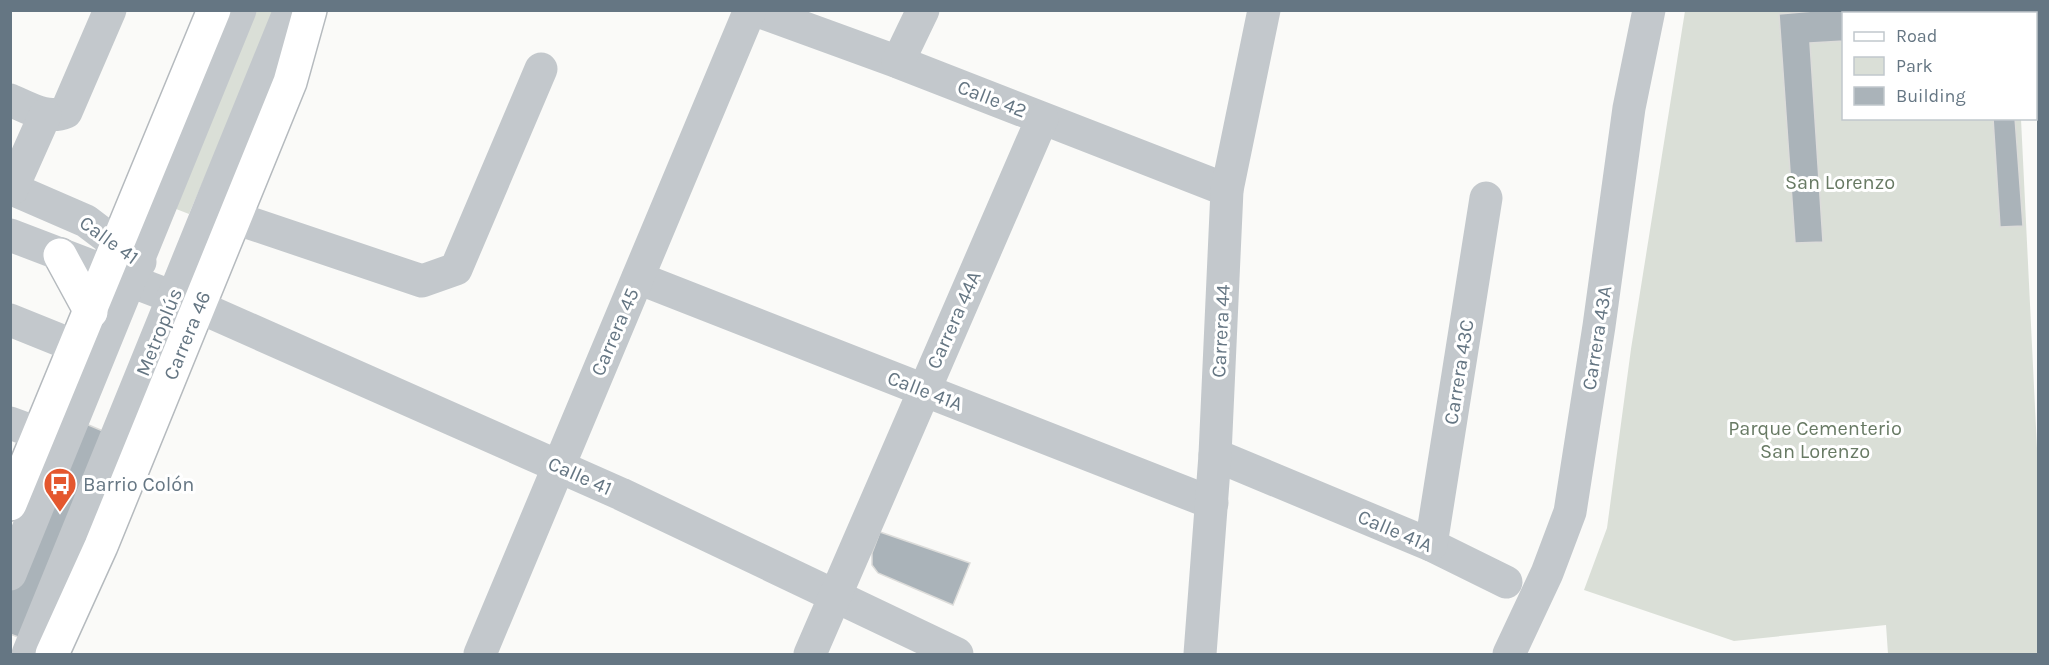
<svg xmlns="http://www.w3.org/2000/svg" width="2049" height="665" font-family="Karla,sans-serif">
	<style>
		.green { fill: #dadfd7 }
		.building { fill: #aab3b9; stroke: #dcdcda; stroke-width: 1.5 }
		.lines { fill: none; stroke-linecap: round; stroke-linejoin: round }
		.major-casing { stroke: #b5babe; stroke-width: 36 }
		.minor { stroke: #c3c8cc; stroke-width: 33 }
		.major { stroke: #fff; stroke-width: 33 }
		.labels { text-anchor: middle; dominant-baseline: central; stroke-width: 6; stroke-linejoin: round; paint-order: stroke }
		.street-label { font-size: 20px; fill: #657683; stroke: #fff }
		.park-label { font-size: 20px; fill: #687a64; stroke: #fff }
		.poi-label { font-size: 20px; fill: #657683; stroke: #fff; text-anchor: start }
	</style>
	<rect width="100%" height="100%" fill="#fafaf8"/>
	<g class="green">
		<path d="M255,11H276L189,214L171,207Z"/>
		<path d="M1685,11H2015V13L1844,14V118L2021,119L2038,469V654H1888L1886,625L1734,641L1584,590L1607,528L1631,349Z"/>
	</g>
	<g class="building">
		<path d="M1825,10H2008L2009,14H1844V41L1810,43L1823,242L1795,243L1779,14Z"/>
		<path d="M1993,118H2015L2023,226L2000,227Z"/>
		<path d="M79,421L110,434L26,640L10,634V593Z"/>
		<path d="M880,532L970,563L953,605L878,573L872,565V553Z"/>
	</g>
	<g class="lines">
		<g class="major-casing">
			<g id="major">
				<path d="M60,255L91,312"/>
				<path d="M10,504L214,10"/>
				<path id="s1" d="M52,654L101,546L290,82L310,10"/>
			</g>
		</g>
		<g class="minor">
			<path d="M755,10L898,62L1227,190"/>
			<path d="M898,62L923,10"/>
			<path d="M10,100C29,108 47,120 66,112L110,10"/>
			<path d="M10,188L86,221L140,262"/>
			<path d="M12,189L45,115"/>
			<path d="M235,218L422,281L456,269L541,69"/>
			<path d="M10,235L199,307L621,494L957,654"/>
			<path d="M638,278L1212,503"/>
			<path d="M10,320L77,347"/>
			<path d="M10,423L40,434"/>
			<path d="M1215,455L1431,545L1506,582"/>
			<path d="M1431,545L1486,198"/>
			<path d="M10,574L240,10"/>
			<path d="M28,654L290,10"/>
			<path d="M480,654L750,10"/>
			<path d="M810,654L1042,119"/>
			<path d="M1200,654L1215,455L1227,190L1264,10"/>
			<path d="M1509,654L1547,573L1570,512L1599,326L1629,108L1649,10"/>
		</g>
		<use href="#major" class="major"/>
	</g>
	<defs>
		<g id="bus-pin" transform="scale(1.725)"><path d="M0 17L-7.5 6A9.5 9.5 0 1 1 7.5 6Z" fill="#e4572e" stroke="#fff"/><path d="M-5-6H5V4H4V6H2V4H-2V6H-4V4H-5ZM-3.5-4V0h7V-4ZM-3.5 1.2v1.5H-2V1.2ZM2 1.2v1.5H3.5V1.2Z" fill="#fff"/></g>
	</defs>
	<g fill-rule="evenodd">
		<use href="#bus-pin" x="60" y="484"/>
	</g>
	<g class="labels">
		<g class="street-label">
			<text transform="translate(992 99) rotate(21)">Calle 42</text>
			<text transform="translate(109 240) rotate(36)">Calle 41</text>
			<text transform="translate(954 320) rotate(-66)">Carrera 44A</text>
			<text transform="translate(1221 331) rotate(-87)">Carrera 44</text>
			<text transform="translate(159 332) rotate(-68)">Metroplús</text>
			<text transform="translate(615 332) rotate(-67)">Carrera 45</text>
			<text stroke="none"><textPath href="#s1" startOffset="346">Carrera 46</textPath></text>
			<text transform="translate(1597 338) rotate(-81)">Carrera 43A</text>
			<text transform="translate(1459 372) rotate(-81)">Carrera 43C</text>
			<text transform="translate(925 391) rotate(21)">Calle 41A</text>
			<text transform="translate(580 476) rotate(24)">Calle 41</text>
			<text transform="translate(1395 531) rotate(23)">Calle 41A</text>
		</g>
		<g class="park-label">
			<text x="1840" y="182">San Lorenzo</text>
			<text x="1815" y="428">Parque Cementerio<tspan x="1815" dy="23">San Lorenzo</tspan></text>
		</g>
		<g class="poi-label">
			<text x="83" y="484">Barrio Colón</text>
		</g>
	</g>
	<rect width="2049" height="665" fill="none" stroke="#657683" stroke-width="24"/>
	<rect x="1842" y="12" width="195" height="108" fill="#ffffff" stroke="#c1c8cd" stroke-width="1.5"/>
	<rect x="1854" y="32" width="30" height="9" fill="#ffffff" stroke="#c1c8cd" stroke-width="1.5"/>
	<text x="1896" y="42" font-size="18" fill="#657683">Road</text>
	<rect x="1854" y="57" width="30" height="18" fill="#dadfd7" stroke="#c1c8cd" stroke-width="1.5"/>
	<text x="1896" y="72" font-size="18" fill="#657683">Park</text>
	<rect x="1854" y="87" width="30" height="18" fill="#aab3b9" stroke="#c1c8cd" stroke-width="1.5"/>
	<text x="1896" y="102" font-size="18" fill="#657683">Building</text>
</svg>
